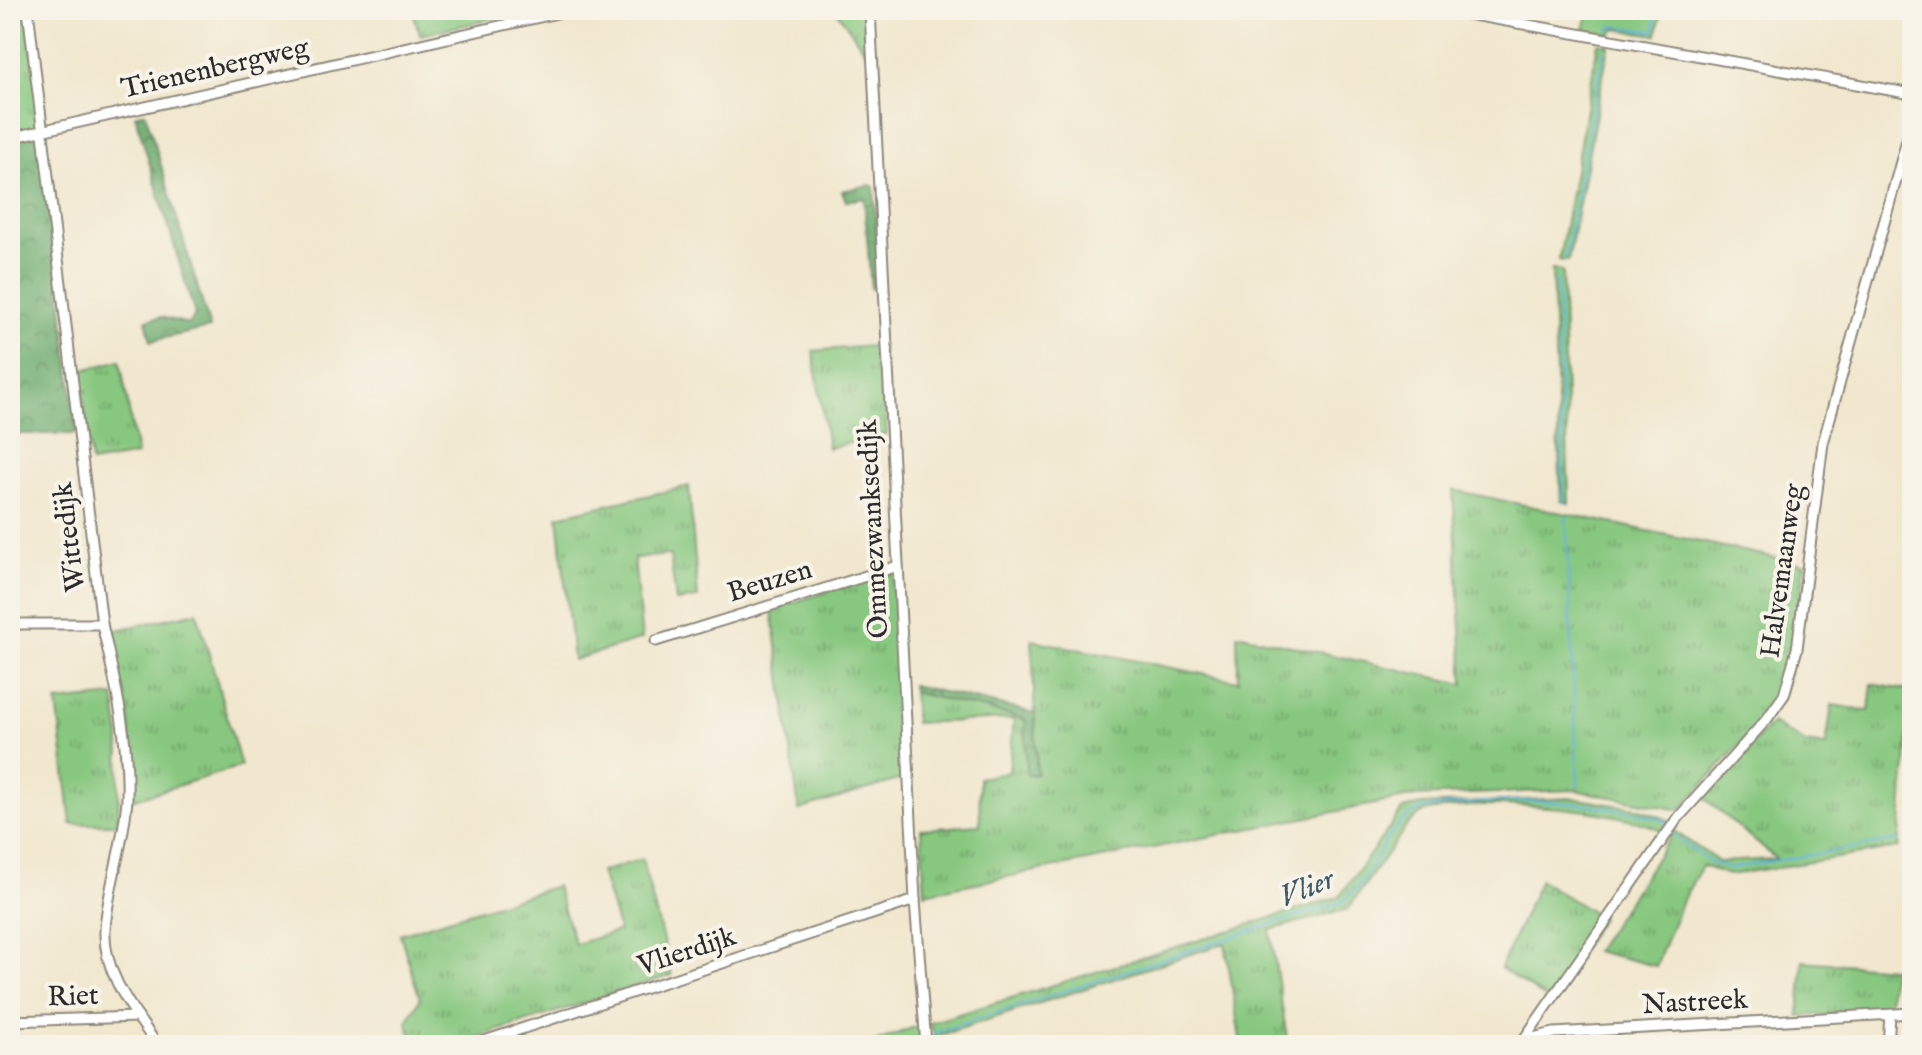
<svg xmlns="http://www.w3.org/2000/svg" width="1922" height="1055" font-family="'IM FELL English',serif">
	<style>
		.grass { fill: url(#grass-tufts); stroke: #597955; stroke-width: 2 }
		.forest { fill: url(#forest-crowns); stroke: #4c6c4c; stroke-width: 2 }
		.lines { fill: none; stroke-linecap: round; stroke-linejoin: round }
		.stream { stroke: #61b2dc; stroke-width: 2 }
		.minor-casing { stroke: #8e897c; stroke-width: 13 }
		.minor { stroke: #fff; stroke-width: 9 }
		.labels { text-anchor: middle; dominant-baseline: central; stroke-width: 8; stroke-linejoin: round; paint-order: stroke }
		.street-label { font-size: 28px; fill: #2b2b2b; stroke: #f7f3e8 }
		.water-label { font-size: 30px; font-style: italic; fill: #3e5a69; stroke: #f7f3e8 }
	</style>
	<defs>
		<pattern id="grass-tufts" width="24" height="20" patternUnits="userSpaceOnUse" patternTransform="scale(2)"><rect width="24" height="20" fill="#87c77f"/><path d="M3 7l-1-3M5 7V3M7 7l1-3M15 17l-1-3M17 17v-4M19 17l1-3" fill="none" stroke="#6fa268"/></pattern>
		<pattern id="forest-crowns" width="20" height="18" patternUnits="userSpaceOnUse" patternTransform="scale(2)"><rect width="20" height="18" fill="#6dac6e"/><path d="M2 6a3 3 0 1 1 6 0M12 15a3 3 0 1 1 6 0" fill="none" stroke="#5a8c5b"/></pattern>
	</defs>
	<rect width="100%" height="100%" fill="#f7f3e8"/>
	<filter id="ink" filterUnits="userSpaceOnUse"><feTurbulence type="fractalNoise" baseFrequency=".0125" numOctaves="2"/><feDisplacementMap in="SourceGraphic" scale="16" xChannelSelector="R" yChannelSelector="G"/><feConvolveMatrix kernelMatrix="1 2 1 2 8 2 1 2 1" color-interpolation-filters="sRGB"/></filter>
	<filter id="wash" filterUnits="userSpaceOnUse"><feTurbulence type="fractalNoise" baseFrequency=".006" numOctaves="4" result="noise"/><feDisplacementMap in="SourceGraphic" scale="32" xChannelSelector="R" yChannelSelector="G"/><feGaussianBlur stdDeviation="1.8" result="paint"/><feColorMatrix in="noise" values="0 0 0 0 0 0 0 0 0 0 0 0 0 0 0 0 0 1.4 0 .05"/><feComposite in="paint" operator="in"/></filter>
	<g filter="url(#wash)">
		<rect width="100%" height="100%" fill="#f1e7ce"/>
		<g class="grass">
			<path d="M10,10H26L41,127L10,134Z"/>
			<path d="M412,10H532L420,35Z"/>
			<path d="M836,10H864L867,54Z"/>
			<path d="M1589,10H1662L1657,35L1616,29L1610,35L1584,30Z"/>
			<path d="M1598,43L1609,45L1568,261L1559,260Z"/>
			<path d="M1552,270L1562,271L1569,503L1561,501Z"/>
			<path d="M882,345L887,434L828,448L813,351Z"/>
			<path d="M120,360L137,455L91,463L80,371Z"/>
			<path d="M689,486L698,598L676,601L670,555L634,558L642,639L573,660L558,516Z"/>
			<path d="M1453,490L1805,564L1794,648L1783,697L1680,810L1575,790L1415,796L925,893L921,829L980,825L979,778L1009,772L1014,719L915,723L913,692L1026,719L1027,775L1037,773L1032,640L1238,681L1237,634L1464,684Z"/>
			<path d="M893,571L905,778L799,810L772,609Z"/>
			<path d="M197,612L241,766L132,800L130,731L112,631Z"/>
			<path d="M1872,684L1912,691L1899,848L1729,875L1702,866L1681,903L1656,966L1595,951L1674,831L1719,862L1776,859L1703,797L1772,723L1806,743L1826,746L1832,705L1869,711Z"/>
			<path d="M114,696L120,737L118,824H71L57,702Z"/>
			<path d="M1572,798L1640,809L1671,821L1664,831C1606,806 1491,799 1429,811C1420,812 1415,819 1408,824L1348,909L1270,930L1288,1045H1241L1225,943L935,1037L930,1023L1339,897L1403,809L1422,805Z"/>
			<path d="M642,859L672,975L452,1045H414L407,1022L420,999L400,934L556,886L575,944L619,931L601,872Z"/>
			<path d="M1540,880L1601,918L1549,1000L1500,968Z"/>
			<path d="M1803,961L1892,968L1888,1011L1799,1016Z"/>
			<path d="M920,1025L921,1045H867Z"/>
			<path d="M526,1032L529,1045H484Z"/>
			<path d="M1626,1034V1045H1530L1535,1040Z"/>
		</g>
		<g class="forest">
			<path d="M145,112L210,328L151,341L146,320L161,317L189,324L195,315L135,115Z"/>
			<path d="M37,133L38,137L42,136L77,432L74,434H10V140Z"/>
			<path d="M870,185L874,187L879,288L871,289L864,198L846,201L842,191Z"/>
			<path d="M912,685L1035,713L1037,774L1027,775L1025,719L913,692Z"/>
		</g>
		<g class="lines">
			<g class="stream">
				<path d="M1609,30L1613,26L1654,31L1657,10"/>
				<path d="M1565,258L1604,49"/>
				<path d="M1557,278L1564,503"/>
				<path d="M1566,515L1578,787"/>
				<path d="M1672,834L1711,863L1732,868L1900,840"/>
				<path d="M934,1033L1341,902C1375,880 1383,822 1422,809C1503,796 1586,799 1664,820L1666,826"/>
				<path d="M898,1045L918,1039"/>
			</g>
		</g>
	</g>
	<g filter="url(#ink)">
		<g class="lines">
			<g class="minor-casing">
				<g id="minor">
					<path d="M28,10L102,624C115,682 129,738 127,798C125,842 107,889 105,930C103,974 134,1011 157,1045"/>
					<path d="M870,10L915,900L926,1045"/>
					<path d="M1445,10L1912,94"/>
					<path d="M10,138L570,10"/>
					<path d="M10,624H102"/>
					<path d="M656,641L898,566"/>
					<path d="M10,1021L138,1017"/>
					<path d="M472,1045L915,900"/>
					<path d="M1504,1045L1554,1033L1912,1013"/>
					<path d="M1520,1045L1677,819L1767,719L1784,695L1797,649L1823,443L1912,122"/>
					<path d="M1888,1045L1890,1015"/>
				</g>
			</g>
			<use href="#minor" class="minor"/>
		</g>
	</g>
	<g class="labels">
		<g class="street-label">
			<text transform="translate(215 69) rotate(-13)">Trienenbergweg</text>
			<text transform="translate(874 529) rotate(-93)">Ommezwanksedijk</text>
			<text transform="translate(70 537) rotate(-97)">Wittedijk</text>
			<text transform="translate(1783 571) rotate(-82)">Halvemaanweg</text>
			<text transform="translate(770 582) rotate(-17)">Beuzen</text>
			<text transform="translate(687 952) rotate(-18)">Vlierdijk</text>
			<text transform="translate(73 997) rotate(-2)">Riet</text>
			<text transform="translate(1695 1003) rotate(-3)">Nastreek</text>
		</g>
		<g class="water-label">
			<text transform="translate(1307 889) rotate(-22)">Vlier</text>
		</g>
	</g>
	<rect width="1922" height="1055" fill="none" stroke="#f7f3e8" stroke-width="40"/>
</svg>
